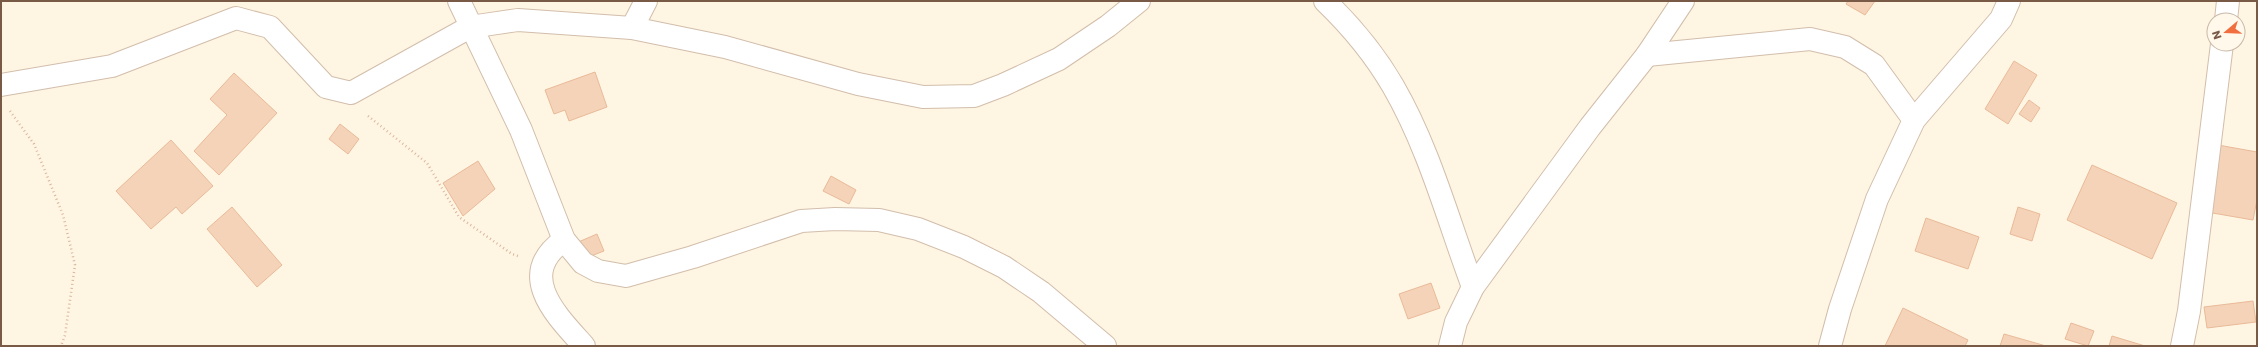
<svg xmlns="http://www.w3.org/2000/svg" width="2258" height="347" font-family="Poppins,sans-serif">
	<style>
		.building { fill: #f5d3b9; stroke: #e9ba98 }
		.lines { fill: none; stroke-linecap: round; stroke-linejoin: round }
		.minor-casing { stroke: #d2beab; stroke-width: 24 }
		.path { stroke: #dbb69c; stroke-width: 2.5; stroke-dasharray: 1 3; stroke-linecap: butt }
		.minor { stroke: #fff; stroke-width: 22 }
	</style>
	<rect width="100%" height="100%" fill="#fef5e3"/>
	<g class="building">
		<path d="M1848,1H1875L1865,15L1846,4Z"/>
		<path d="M2014,61L2037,75L2008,124L1985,109Z"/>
		<path d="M595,72L607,107L569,121L565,110L554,114L545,90Z"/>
		<path d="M234,73L277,113L219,175L194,151L227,115L210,99Z"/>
		<path d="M2029,100L2040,108L2031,122L2019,114Z"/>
		<path d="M340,124L359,139L348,154L329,139Z"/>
		<path d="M171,140L213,186L182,214L176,207L151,229L116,191Z"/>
		<path d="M2218,145L2257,152V200L2253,220L2201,211Z"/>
		<path d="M478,161L495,189L463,216L443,183Z"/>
		<path d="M2092,165L2177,203L2152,259L2067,220Z"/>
		<path d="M831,176L856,190L849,204L823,191Z"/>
		<path d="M232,207L282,265L257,287L207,229Z"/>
		<path d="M2018,207L2040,214L2032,241L2010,234Z"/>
		<path d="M1926,218L1979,237L1968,269L1915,251Z"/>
		<path d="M597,234L604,251L583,259L576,243Z"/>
		<path d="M1431,283L1440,308L1408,319L1399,294Z"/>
		<path d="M2253,301L2256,322L2207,328L2204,307Z"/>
		<path d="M1903,308L1968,340L1965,346H1885Z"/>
		<path d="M2071,323L2094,331L2088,346L2065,339Z"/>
		<path d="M2004,334L2046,346H2000Z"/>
		<path d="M2112,336L2145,346H2109Z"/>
	</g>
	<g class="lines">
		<g class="minor-casing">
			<g id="minor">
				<path d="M459,1L521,130L564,240L583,263L598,271L626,276L693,257L801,221L835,219L879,220L918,229L964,247L1004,267L1041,292L1105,346"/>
				<path d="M1325,1C1351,26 1375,55 1393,86C1429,148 1448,220 1473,287"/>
				<path d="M2226,20L2228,1"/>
				<path d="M632,28L646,1"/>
				<path d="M1647,55L1810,39L1845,47L1874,65L1914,120"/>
				<path d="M1,85L112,66L236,18L270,27L326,87L351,93L470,27L518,20L632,28L725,47L858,84L923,97L974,96L1003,85L1059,59L1108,26L1139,1"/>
				<path d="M564,240C515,275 556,315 584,346"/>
				<path d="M1450,346L1456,322L1473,287L1590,127L1647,55L1683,1"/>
				<path d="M1830,346L1840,309L1877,199L1914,120L2001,19L2009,1"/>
				<path d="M2182,346L2189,311L2222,44"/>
			</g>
		</g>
		<g class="path">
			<path d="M10,111L34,144L63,215L75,265L65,335L61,346"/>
			<path d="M368,116L427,163L459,217L512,254L518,256"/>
		</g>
		<use href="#minor" class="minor"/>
	</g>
	<rect width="2258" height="347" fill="none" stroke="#785a47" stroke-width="4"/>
	<g transform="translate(2226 32) rotate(251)"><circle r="19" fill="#fff8eb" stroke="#c9b9a9"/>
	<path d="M0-3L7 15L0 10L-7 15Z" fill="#f16e3f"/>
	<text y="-6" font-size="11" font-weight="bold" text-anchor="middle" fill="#785a47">N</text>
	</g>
</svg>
